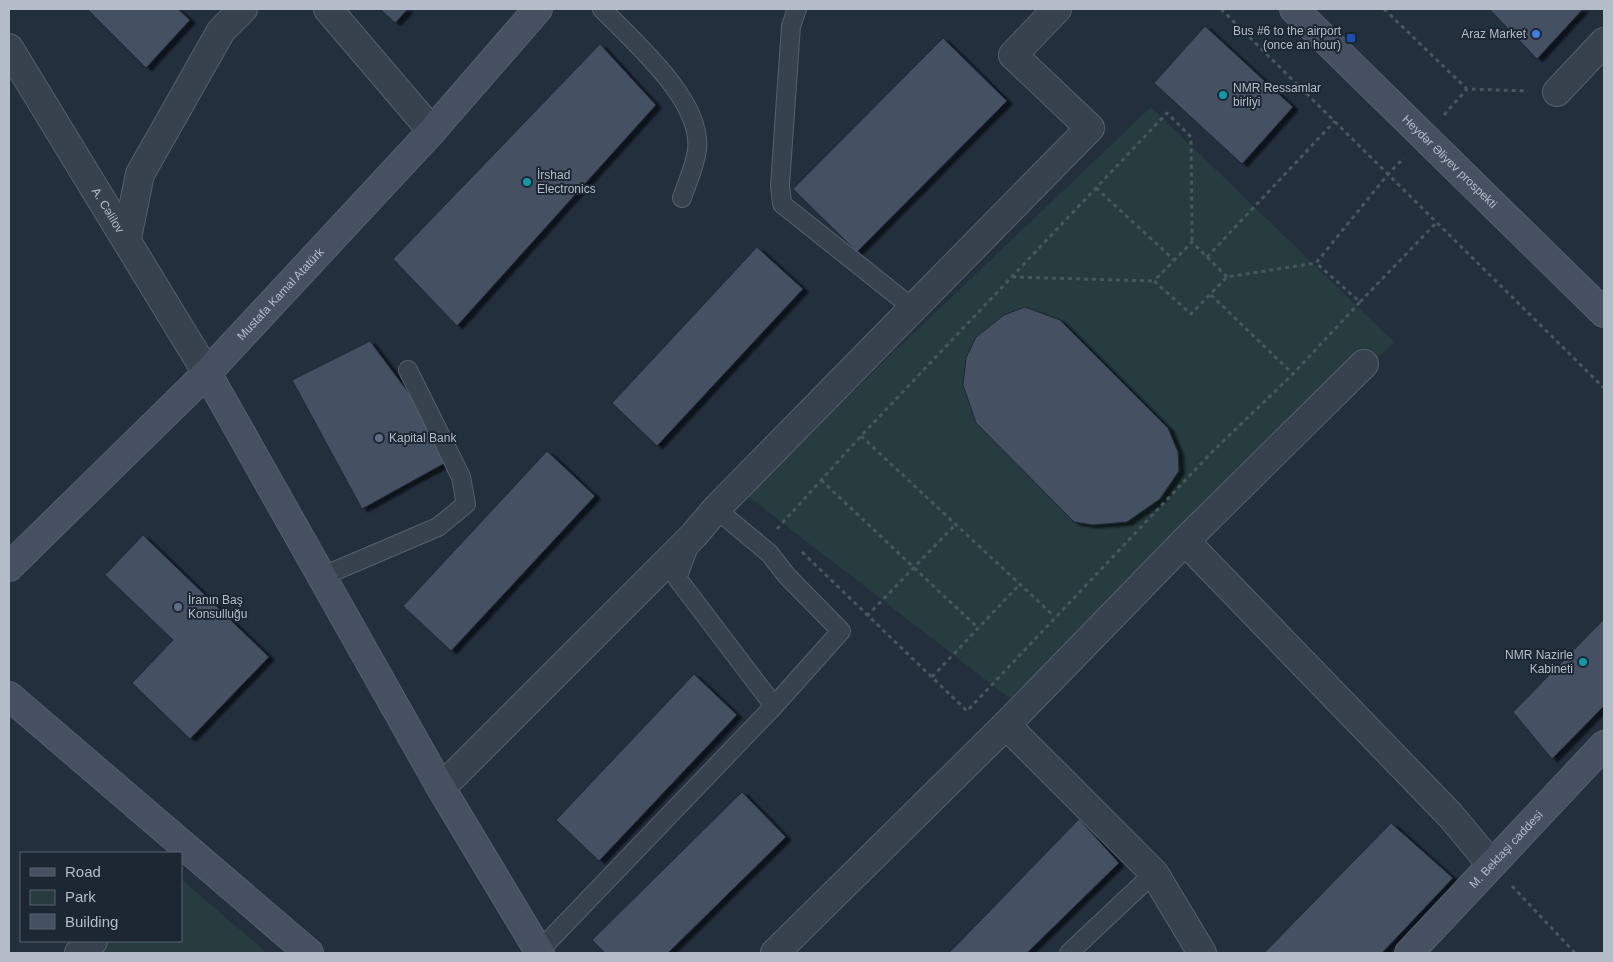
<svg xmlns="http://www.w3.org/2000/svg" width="1613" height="962" font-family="Helvetica,sans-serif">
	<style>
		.green { fill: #263c3f }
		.building { fill: #455162; stroke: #1f2835; filter: url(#shadow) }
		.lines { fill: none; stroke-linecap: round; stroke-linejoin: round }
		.lane-casing { stroke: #565f6c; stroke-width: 20 }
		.street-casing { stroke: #565f6c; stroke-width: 30 }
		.secondary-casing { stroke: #565f6c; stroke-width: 30 }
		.path { stroke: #44595c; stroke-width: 3; stroke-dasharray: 4 4; stroke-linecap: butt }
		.lane { stroke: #38414e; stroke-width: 18 }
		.street { stroke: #38414e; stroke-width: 28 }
		.secondary { stroke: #465061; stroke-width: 28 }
		.shop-dot { fill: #3f7fe0; stroke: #1d2633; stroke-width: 2 }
		.transit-dot { fill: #1a4fb4; stroke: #1d2633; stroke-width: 2 }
		.culture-dot { fill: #0f9aa8; stroke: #1d2633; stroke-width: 2 }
		.service-dot { fill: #5c6f8a; stroke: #1d2633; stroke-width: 2 }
		.labels { text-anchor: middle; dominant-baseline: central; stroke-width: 4; stroke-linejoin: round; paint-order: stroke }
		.poi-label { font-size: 12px; fill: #b4bcc9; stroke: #1d2633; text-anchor: start }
		.street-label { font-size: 12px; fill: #b4bcc9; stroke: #1d2633 }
	</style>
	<defs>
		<filter id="shadow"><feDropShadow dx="5.5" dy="3" stdDeviation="1" flood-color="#0009"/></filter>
	</defs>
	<rect width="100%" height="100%" fill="#242f3e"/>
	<g class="green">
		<path d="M1151,107L1394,342L1021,707L745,494Z"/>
		<path d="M183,881L267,953H103L99,949L109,941H181V882Z"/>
	</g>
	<g class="building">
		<path d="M87,9H178L190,20L146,68Z"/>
		<path d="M380,9H408L395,23Z"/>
		<path d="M1489,9H1583L1537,59Z"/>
		<path d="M1205,26L1293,107L1242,164L1154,83Z"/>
		<path d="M943,38L1007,101L857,252L793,189Z"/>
		<path d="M600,44L656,105L457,326L393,259Z"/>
		<path d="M757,247L803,289L657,446L612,403Z"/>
		<path d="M1025,307L1060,320L1168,428L1178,452L1179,471L1160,499L1127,522L1093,525L1074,522L976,423L963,385L966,358L976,337L1004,315Z"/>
		<path d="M370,341L423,412L445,463L362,509L292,380Z"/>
		<path d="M547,451L595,496L451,651L403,606Z"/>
		<path d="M143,535L269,657L190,739L132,683L173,640L105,575Z"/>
		<path d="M1604,619V706L1552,759L1513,712Z"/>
		<path d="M694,674L737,715L599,861L556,820Z"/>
		<path d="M742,792L786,837L668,953H605L592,940Z"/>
		<path d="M1079,819L1119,863L1027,953H949Z"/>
		<path d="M1391,823L1453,878L1382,953H1264Z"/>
	</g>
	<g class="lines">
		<g class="lane-casing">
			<g id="lane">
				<path d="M602,9C634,42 703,101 697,150C695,166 687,183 682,198"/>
				<path d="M797,9L791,26L780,185L782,204L914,309"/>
				<path d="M689,547L677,578L774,706"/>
				<path d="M323,576L438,527L466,504L461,477L408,370"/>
				<path d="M540,950L774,706L841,631L787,576L769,553L716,509"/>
				<path d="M1069,953L1154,873"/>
			</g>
		</g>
		<g class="street-casing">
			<g id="street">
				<path d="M328,9L432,131"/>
				<path id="s1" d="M9,48L207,373"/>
				<path d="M1557,92L1604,42"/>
				<path d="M127,238L140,174L221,31L243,9"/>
				<path d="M1185,541L1451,816L1491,864"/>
				<path d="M1006,725L1154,873L1202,953"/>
				<path d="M441,788L694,535L716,509L1090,128L1013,55L1057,9"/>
				<path d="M79,953L93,941"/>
				<path d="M775,953L1006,725L1185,541L1364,364"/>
			</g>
		</g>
		<g class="secondary-casing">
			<g id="secondary">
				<path id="s2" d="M1294,9L1604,313"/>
				<path d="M207,373L441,788L540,953"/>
				<path id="s3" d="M9,567L207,373L432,131L538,9"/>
				<path d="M9,696L309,953"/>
				<path id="s4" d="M1409,953L1604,745"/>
			</g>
		</g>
		<g class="path">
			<path d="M1221,9L1604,388"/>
			<path d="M1384,9L1467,89L1528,91"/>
			<path d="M1444,115L1467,89"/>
			<path d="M1096,188L1174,260"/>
			<path d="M1207,257L1335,121"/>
			<path d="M1012,277L1154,281"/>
			<path d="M1227,277L1192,242L1154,281L1191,314L1227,277L1316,263L1389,173L1404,158"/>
			<path d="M1211,295L1293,374"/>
			<path d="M1360,302L1437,222"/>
			<path d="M861,436L1054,616"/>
			<path d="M821,480L978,628"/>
			<path d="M777,529L861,436L1167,113L1191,137L1192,242"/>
			<path d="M802,552L967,711L1212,452L1293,374L1360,302L1316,263"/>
			<path d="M867,616L956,524"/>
			<path d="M932,677L1020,584"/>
			<path d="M1512,886L1575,953"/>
		</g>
		<use href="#lane" class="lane"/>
		<use href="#street" class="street"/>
		<use href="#secondary" class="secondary"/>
	</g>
	<circle class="shop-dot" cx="1536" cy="34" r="5"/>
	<rect class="transit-dot" x="1346" y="33" width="10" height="10" rx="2.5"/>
	<g class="culture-dot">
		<circle cx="1223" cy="95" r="5"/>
		<circle cx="527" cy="182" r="5"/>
		<circle cx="1583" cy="662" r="5"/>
	</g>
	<g class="service-dot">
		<circle cx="379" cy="438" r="5"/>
		<circle cx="178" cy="607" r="5"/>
	</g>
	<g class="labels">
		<g class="poi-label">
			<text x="1341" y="31" text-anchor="end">Bus #6 to the airport<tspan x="1341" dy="14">(once an hour)</tspan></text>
			<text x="1526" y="34" text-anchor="end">Araz Market</text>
			<text x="1233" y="88">NMR Ressamlar<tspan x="1233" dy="14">birliyi</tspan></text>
			<text x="537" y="175">İrshad<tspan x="537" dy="14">Electronics</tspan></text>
			<text x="389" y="438">Kapital Bank</text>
			<text x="188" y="600">İranın Baş<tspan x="188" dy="14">Konsulluğu</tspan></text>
			<text x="1573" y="655" text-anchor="end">NMR Nazirle<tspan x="1573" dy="14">Kabineti</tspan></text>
		</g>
		<g class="street-label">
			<text stroke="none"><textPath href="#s2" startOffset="218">Heydər Əliyev prospekti</textPath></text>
			<text stroke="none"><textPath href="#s1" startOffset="190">A. Cəlilov</textPath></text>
			<text stroke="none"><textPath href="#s3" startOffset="385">Mustafa Kamal Atatürk</textPath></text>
			<text stroke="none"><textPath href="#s4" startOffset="142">M. Bektaşi caddesi</textPath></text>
		</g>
	</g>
	<rect width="1613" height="962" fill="none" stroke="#b4bcc9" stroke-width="20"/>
	<rect x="20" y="852" width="162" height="90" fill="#1d2633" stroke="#59626f"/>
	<rect x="30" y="868" width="25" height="8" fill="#465061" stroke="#59626f"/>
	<text x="65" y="877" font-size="15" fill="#b4bcc9">Road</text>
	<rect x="30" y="890" width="25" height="15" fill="#263c3f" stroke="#59626f"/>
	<text x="65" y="902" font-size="15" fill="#b4bcc9">Park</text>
	<rect x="30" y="914" width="25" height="15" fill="#455162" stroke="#59626f"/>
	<text x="65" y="927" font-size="15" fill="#b4bcc9">Building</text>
</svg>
